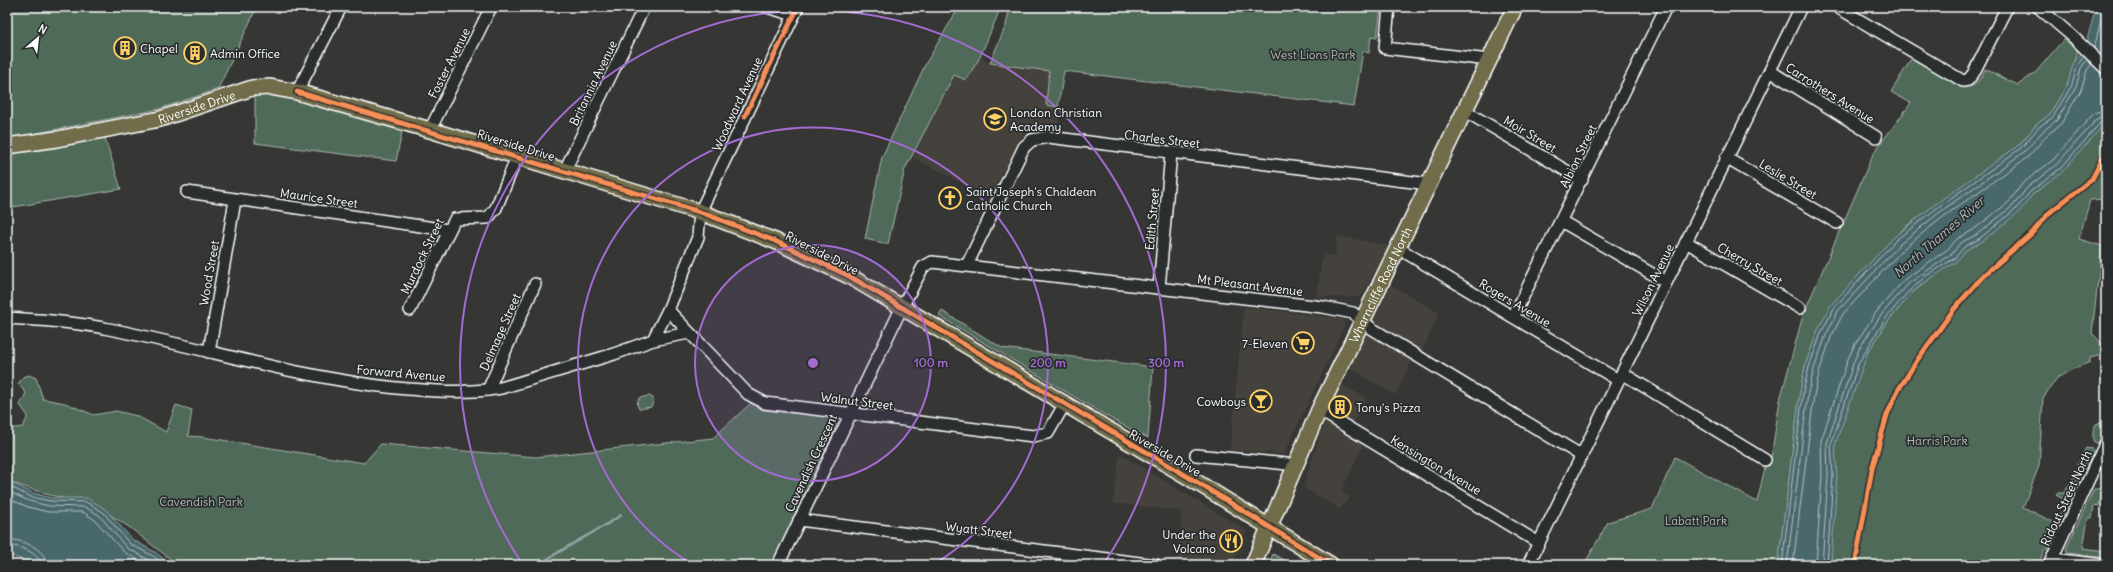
<svg xmlns="http://www.w3.org/2000/svg" width="2113" height="572" font-family="Delius,sans-serif">
	<style>
		.built { fill: #45433d }
		.green { fill: #506a59; stroke: #a8b4ac }
		.water { fill: #49676c; stroke: #92a4a7 }
		.lines { fill: none; stroke-linecap: round; stroke-linejoin: round }
		.shore { stroke: #b6c2c4; stroke-width: 1 }
		.stream { stroke: #92a4a7; stroke-width: 2.5 }
		.minor-casing { stroke: #fff; stroke-width: 14 }
		.major-casing { stroke: #fff; stroke-width: 18 }
		.minor { stroke: #2a2d2e; stroke-width: 11 }
		.major { stroke: #716d4b; stroke-width: 15 }
		.cycleway-casing { stroke: #2a2d2e; stroke-width: 8 }
		.cycleway { stroke: #f78f57; stroke-width: 5 }
		.ring { fill: none; stroke: #a36bd2; stroke-width: 2 }
		.labels { text-anchor: middle; dominant-baseline: central; stroke-width: 3.5; stroke-linejoin: round; paint-order: stroke }
		.poi-label { font-size: 12px; fill: #fff; stroke: #2a2d2e; text-anchor: start }
		.park-label { font-size: 12px; fill: #b0bcb4; stroke: #2a2d2e }
		.street-label { font-size: 12px; fill: #fff; stroke: #2a2d2e }
		.water-label { font-size: 13px; font-style: italic; fill: #adbbbd; stroke: #2a2d2e }
		.centre { fill: #a36bd2; stroke: #2a2d2e; stroke-width: 2 }
		.ring-label { font-size: 12px; text-anchor: middle; font-weight: bold; fill: #a36bd2; stroke: #2a2d2e; stroke-width: 3.5; stroke-linejoin: round; paint-order: stroke }
	</style>
	<rect width="100%" height="100%" fill="#363735"/>
	<filter id="ink" filterUnits="userSpaceOnUse"><feTurbulence type="fractalNoise" baseFrequency=".025" numOctaves="2"/><feDisplacementMap in="SourceGraphic" scale="8" xChannelSelector="R" yChannelSelector="G"/><feConvolveMatrix kernelMatrix="1 2 1 2 8 2 1 2 1" color-interpolation-filters="sRGB"/></filter>
	<g filter="url(#ink)">
		<g class="built">
			<path d="M980,57L990,63L1049,71L1046,105L1058,107L1059,131L1026,130L989,196L912,157L954,74L966,79Z"/>
			<path d="M1338,236L1390,246L1361,297H1316L1323,254L1335,256Z"/>
			<path d="M1391,285L1439,313L1420,355L1413,359L1395,395L1350,368Z"/>
			<path d="M1244,307L1344,319V327L1284,454L1230,450Z"/>
			<path d="M1340,383L1367,399L1351,425L1364,443L1341,492L1350,497L1340,509L1303,487L1330,406Z"/>
			<path d="M1120,454L1247,531L1232,565L1177,562L1182,511L1113,503Z"/>
		</g>
		<g class="green">
			<path d="M7,7H257L218,89L159,109L7,139Z"/>
			<path d="M959,7H1001L980,57L966,80L954,75L905,169L888,244L865,239L882,157L925,65Z"/>
			<path d="M1010,7H1381L1377,37L1371,36L1369,53L1363,51L1354,106L1064,71L1058,107L1046,105L1049,71L990,63L1006,25Z"/>
			<path d="M2064,39L2078,51L2068,83L2050,114L2037,124L2019,145L1905,227L1856,278L1817,332L1805,366L1800,392L1778,565H1584L1608,522L1652,509L1675,457L1757,502L1766,463L1771,458L1780,400L1803,315L1874,152L1911,103L1891,92L1913,56L1964,88C1977,86 1980,81 1985,69L2018,85L2036,72Z"/>
			<path d="M270,93L301,98L403,127L396,161L255,143V95Z"/>
			<path d="M2106,114V199L2090,200L2079,239L2102,246L2092,333L2106,348V354L2090,358V362L2073,369L2057,378L2043,398L2039,466L2023,507L2059,525L2047,550H2045L2038,564L2040,565H1828L1835,428L1868,352L1889,320L1911,294L2042,187Z"/>
			<path d="M104,135L121,189L7,208V151Z"/>
			<path d="M942,311L1002,348L1153,367L1148,438L1115,421L939,316Z"/>
			<path d="M29,375L36,378L43,399L65,403L94,415L116,411L137,416L166,432L176,405L192,410L188,436L203,437L364,463L381,444L536,457L713,438L751,403L763,410L830,417L836,422V427L772,565H178L129,527L96,506L46,494L7,481V429L23,427L28,416L20,405L26,393L18,384L23,377Z"/>
			<path d="M649,396L653,398V403L651,407L639,409L637,404L639,398Z"/>
			<path d="M2100,423H2104L2106,426L2098,444L2093,441V432L2096,424Z"/>
			<path d="M2086,448L2092,449L2094,452L2086,469H2084L2077,465Z"/>
			<path d="M2074,477L2079,478L2081,481L2062,522L2060,523L2056,521L2064,507L2061,504L2063,499L2056,495L2058,493H2064Z"/>
			<path d="M2094,489H2102L2099,506L2094,505L2092,518H2088L2083,548L2106,551V558L2068,553L2066,549Z"/>
			<path d="M1273,554L1293,565H1268Z"/>
		</g>
		<g class="water">
			<path d="M2096,7H2106V122L2064,170L2032,195L2019,212L1981,242L1966,250L1957,261L1921,285L1911,294L1889,320L1868,352L1835,445L1837,475L1831,565H1778L1800,392L1805,366L1817,332L1830,306L1893,238L1934,205L2019,145L2037,124L2050,114L2068,83L2073,64L2085,47Z"/>
			<path d="M7,481L33,493L51,498H87L105,509L133,540L155,552L171,565H34L7,554Z"/>
		</g>
		<g class="lines">
			<g class="shore">
				<path d="M2094,49L2104,7"/>
				<path d="M7,485L31,497L50,501L86,502L103,512L130,544L153,556L165,565"/>
				<path d="M7,491L29,501L49,506L85,507L99,515L127,548L158,565"/>
				<path d="M7,498L28,507L48,512H83L95,520L124,552L147,565"/>
				<path d="M7,539C22,540 46,548 47,565"/>
				<path d="M7,545C18,546 40,552 41,565"/>
				<path d="M1782,565L1803,392L1809,367L1821,333L1834,308L1896,240L1937,208L2021,148L2039,127L2053,117L2072,85L2077,66L2084,56"/>
				<path d="M1787,565L1808,393L1814,369L1826,335L1838,311L1900,244L1940,212L2024,152L2043,131L2057,120L2076,87L2081,68L2087,60"/>
				<path d="M1793,565L1814,395L1820,370L1831,337L1843,314L1904,248L1943,217L2028,157L2047,135L2061,124L2081,90L2087,70L2092,64"/>
				<path d="M1816,565L1822,475L1821,441L1848,359L1855,344L1877,311L1905,279L1948,249L1957,239L1973,230L2009,202L2022,184L2053,160L2094,113L2106,109"/>
				<path d="M1822,565L1828,475L1827,443L1854,361L1860,347L1882,314L1909,283L1952,254L1960,243L1976,235L2013,206L2027,188L2057,164L2098,118L2106,115"/>
				<path d="M1827,565L1833,475L1831,444L1859,362L1886,318L1908,292L1926,276L1955,258L1964,247L1979,239L2016,209L2030,192L2061,168L2101,122L2106,120"/>
			</g>
			<path class="stream" d="M539,565C565,546 595,533 621,515"/>
			<g class="minor-casing">
				<g id="minor">
					<path d="M767,7L794,15"/>
					<path d="M1389,7L1385,48L1489,60"/>
					<path d="M1837,7L1963,81L1968,80L1973,74L2007,7"/>
					<path d="M2038,7L2072,36L2106,69"/>
					<path d="M1770,71L1876,137"/>
					<path d="M297,92L341,7"/>
					<path d="M1465,111L1582,180"/>
					<path d="M430,130L491,7"/>
					<path d="M1726,158L1837,223"/>
					<path d="M565,170L644,7"/>
					<path d="M187,192L448,230"/>
					<path d="M1561,221L1666,282"/>
					<path d="M1686,242L1800,308"/>
					<path d="M1398,248L1618,380"/>
					<path d="M967,265L1024,147L1032,140L1048,137L1429,184"/>
					<path d="M1159,288L1171,153"/>
					<path d="M410,310L455,219L488,218L496,208L517,157"/>
					<path d="M668,310L748,394L765,403L1033,436L1048,433L1064,405"/>
					<path d="M1513,317L1666,7"/>
					<path d="M7,318C41,320 75,322 109,329C205,348 299,378 396,388C430,391 467,394 501,388L614,354L653,340L668,310L698,237L700,212L798,7"/>
					<path d="M653,340L689,333"/>
					<path d="M209,352L235,200"/>
					<path d="M1622,373L1765,460"/>
					<path d="M488,390L535,284"/>
					<path d="M1319,410L1539,543"/>
					<path d="M1196,455L1297,465"/>
					<path d="M799,520L1156,565"/>
					<path d="M2052,559L2104,565"/>
					<path d="M778,565L901,309L923,267L932,262L1323,307L1353,313L1371,328L1582,456"/>
					<path d="M1528,565L1801,7"/>
					<path d="M2049,565L2106,442"/>
				</g>
			</g>
			<g class="major-casing">
				<g id="major">
					<path id="s1" d="M7,146L57,139L160,119L252,88L270,87L297,92L430,130L700,212L775,241L849,276L1185,475L1331,565"/>
					<path id="s2" d="M1253,565L1319,410L1515,7"/>
				</g>
			</g>
			<use href="#minor" class="minor"/>
			<use href="#major" class="major"/>
			<g class="cycleway-casing">
				<g id="cycleway">
					<path d="M297,92L700,212L775,241L849,276L1185,475L1331,565"/>
					<path d="M745,116L798,7"/>
					<path d="M1855,565L1872,469L1887,415L1897,392L1918,359L1954,309L1983,276L2032,233L2049,213L2092,179L2106,152"/>
				</g>
			</g>
			<use href="#cycleway" class="cycleway"/>
		</g>
	</g>
	<circle cx="813" cy="363" r="118" fill="#a36bd2" fill-opacity=".12"/>
	<g class="ring">
		<circle cx="813" cy="363" r="118"/>
		<path d="M692 564A235 235 0 1 1 934 564"/>
		<path d="M522 563A353 353 0 1 1 1104 563"/>
	</g>
	<defs>
		<g id="building-ring" transform="scale(1.15)"><circle r="9.5" fill="#2a2d2e" stroke="#ffd166" stroke-width="1.5"/><path d="M-4-6H4V6H1V3H-1V6H-4ZM-2.5-4.3h1.7v1.8h-1.7ZM.8-4.3h1.7v1.8H.8ZM-2.5-1h1.7V.8h-1.7ZM.8-1h1.7V.8H.8Z" fill="#ffd166"/></g>
		<g id="school-ring" transform="scale(1.15)"><circle r="9.5" fill="#2a2d2e" stroke="#ffd166" stroke-width="1.5"/><path d="M0-5L7-2L0 1L-7-2ZM-4 1L0 2.5L4 1V4Q0 6-4 4Z" fill="#ffd166"/></g>
		<g id="church-ring" transform="scale(1.15)"><circle r="9.5" fill="#2a2d2e" stroke="#ffd166" stroke-width="1.5"/><path d="M-1.2-6h2.4v3.5h3.3v2.4h-3.3V6h-2.4V-.1h-3.3v-2.4h3.3Z" fill="#ffd166"/></g>
		<g id="supermarket-ring" transform="scale(1.15)"><circle r="9.5" fill="#2a2d2e" stroke="#ffd166" stroke-width="1.5"/><path d="M-6-5.5h2.5l.6 2H6L4.5 2H-2.5L-4.4-4H-6ZM-1.5 3.2a1.3 1.3 0 1 0 .1 0ZM3 3.2a1.3 1.3 0 1 0 .1 0Z" fill="#ffd166"/></g>
		<g id="bar-ring" transform="scale(1.15)"><circle r="9.5" fill="#2a2d2e" stroke="#ffd166" stroke-width="1.5"/><path d="M-6-5H6L.8 .8V4.5H3.5V6h-7V4.5H-.8V.8Z" fill="#ffd166"/></g>
		<g id="restaurant-ring" transform="scale(1.15)"><circle r="9.5" fill="#2a2d2e" stroke="#ffd166" stroke-width="1.5"/><path d="M-5-6h1v4h1v-4h1v4h1v-4h1v5L-1.5 .5V6h-2V.5L-5-1ZM5-6V6H3V1.5H1.5Q1.5-4 5-6Z" fill="#ffd166"/></g>
	</defs>
	<g fill-rule="evenodd">
		<use href="#building-ring" x="125" y="48"/>
		<use href="#building-ring" x="195" y="53"/>
		<use href="#school-ring" x="995" y="119"/>
		<use href="#church-ring" x="950" y="198"/>
		<use href="#supermarket-ring" x="1303" y="343"/>
		<use href="#bar-ring" x="1261" y="401"/>
		<use href="#building-ring" x="1340" y="407"/>
		<use href="#restaurant-ring" x="1231" y="541"/>
	</g>
	<g class="labels">
		<g class="poi-label">
			<text x="140" y="48">Chapel</text>
			<text x="210" y="53">Admin Office</text>
			<text x="1010" y="112">London Christian<tspan x="1010" dy="14">Academy</tspan></text>
			<text x="966" y="191">Saint Joseph's Chaldean<tspan x="966" dy="14">Catholic Church</tspan></text>
			<text x="1288" y="343" text-anchor="end">7-Eleven</text>
			<text x="1246" y="401" text-anchor="end">Cowboys</text>
			<text x="1356" y="407">Tony's Pizza</text>
			<text x="1216" y="534" text-anchor="end">Under the<tspan x="1216" dy="14">Volcano</tspan></text>
		</g>
		<g class="park-label">
			<text x="1313" y="54">West Lions Park</text>
			<text x="1937" y="440">Harris Park</text>
			<text x="201" y="501">Cavendish Park</text>
			<text x="1696" y="520">Labatt Park</text>
		</g>
		<g class="street-label">
			<text transform="translate(449 63) rotate(-63)">Foster Avenue</text>
			<text transform="translate(593 83) rotate(-64)">Britannia Avenue</text>
			<text transform="translate(1830 93) rotate(32)">Carrothers Avenue</text>
			<text transform="translate(737 104) rotate(-65)">Woodward Avenue</text>
			<text stroke="none"><textPath href="#s1" startOffset="194">Riverside Drive</textPath></text>
			<text transform="translate(1530 134) rotate(31)">Moir Street</text>
			<text transform="translate(1162 139) rotate(7)">Charles Street</text>
			<text transform="translate(516 145) rotate(17)">Riverside Drive</text>
			<text transform="translate(1578 156) rotate(-64)">Albion Street</text>
			<text transform="translate(1788 179) rotate(31)">Leslie Street</text>
			<text transform="translate(319 198) rotate(8)">Maurice Street</text>
			<text transform="translate(1152 219) rotate(-85)">Edith Street</text>
			<text transform="translate(822 253) rotate(27)">Riverside Drive</text>
			<text transform="translate(422 256) rotate(-64)">Murdock Street</text>
			<text transform="translate(1750 264) rotate(30)">Cherry Street</text>
			<text transform="translate(209 273) rotate(-80)">Wood Street</text>
			<text transform="translate(1653 280) rotate(-64)">Wilson Avenue</text>
			<text stroke="none"><textPath href="#s2" startOffset="308">Wharncliffe Road North</textPath></text>
			<text transform="translate(1250 285) rotate(7)">Mt Pleasant Avenue</text>
			<text transform="translate(1515 303) rotate(31)">Rogers Avenue</text>
			<text transform="translate(500 332) rotate(-66)">Delmage Street</text>
			<text transform="translate(401 373) rotate(5)">Forward Avenue</text>
			<text transform="translate(857 401) rotate(7)">Walnut Street</text>
			<text transform="translate(1165 453) rotate(30)">Riverside Drive</text>
			<text transform="translate(811 463) rotate(-65)">Cavendish Crescent</text>
			<text transform="translate(1436 465) rotate(31)">Kensington Avenue</text>
			<text transform="translate(2066 498) rotate(-65)">Ridout Street North</text>
			<text transform="translate(979 530) rotate(7)">Wyatt Street</text>
		</g>
		<g class="water-label">
			<text transform="translate(1939 237) rotate(-41)">North Thames River</text>
		</g>
	</g>
	<circle cx="813" cy="363" r="6" class="centre"/>
	<g class="ring-label">
		<text x="931" y="367">100 m</text>
		<text x="1048" y="367">200 m</text>
		<text x="1166" y="367">300 m</text>
	</g>
	<rect width="2113" height="572" fill="none" stroke="#2a2d2e" stroke-width="24"/>
	<rect x="12" y="12" width="2089" height="548" fill="none" stroke="#fff" stroke-width="1.5" filter="url(#ink)"/>
	<g transform="translate(38 38) rotate(28)" stroke="#2a2d2e" stroke-width="3" paint-order="stroke">
	<path d="M0-3L7 15L0 10L-7 15Z" fill="#ffffff"/>
	<text y="-6" font-size="11" font-weight="bold" text-anchor="middle" fill="#ffffff">N</text>
	</g>
</svg>
